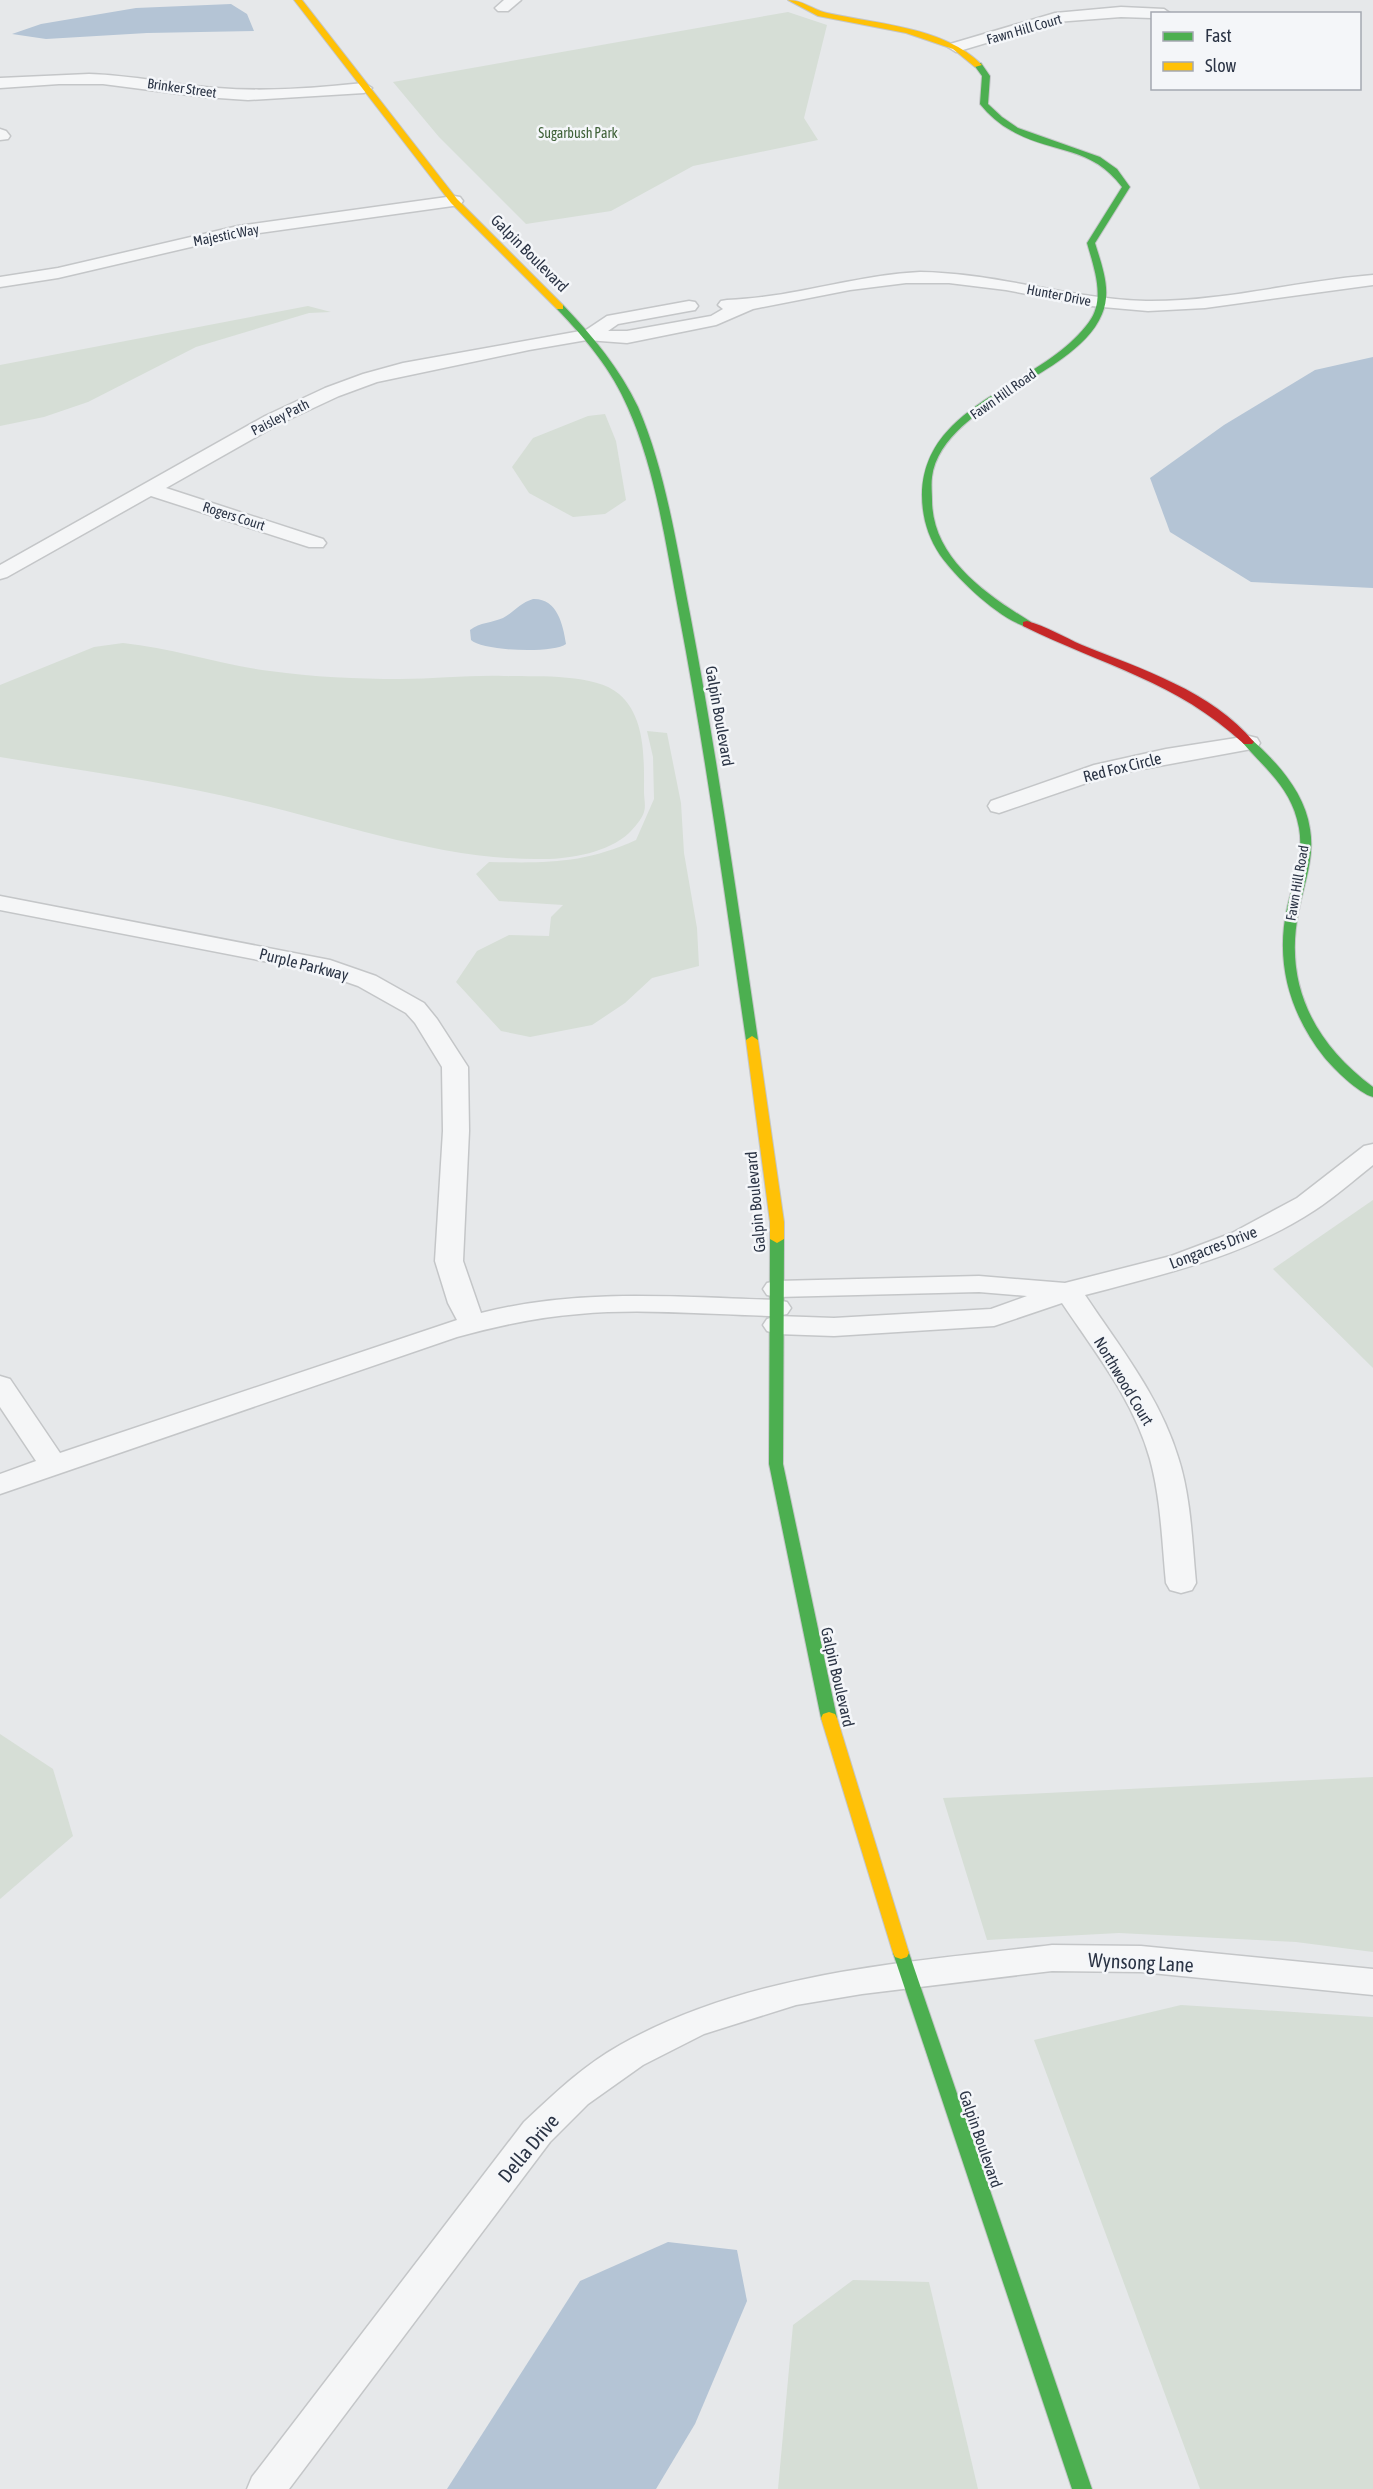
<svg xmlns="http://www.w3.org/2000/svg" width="1373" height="2489" font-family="'Asap Condensed',sans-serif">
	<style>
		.green { fill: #d6ded6 }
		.water { fill: #b4c4d5 }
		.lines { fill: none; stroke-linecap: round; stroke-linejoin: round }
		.street-casing { stroke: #c4c6c8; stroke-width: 3 }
		.fast-casing { stroke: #c4c6c8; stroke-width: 2 }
		.slow-casing { stroke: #c4c6c8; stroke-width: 2 }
		.jam-casing { stroke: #c4c6c8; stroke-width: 2 }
		.street { fill: #f5f6f7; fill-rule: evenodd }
		.fast { fill: #4caf50; fill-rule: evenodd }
		.slow { fill: #ffc107; fill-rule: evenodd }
		.jam { fill: #c62828; fill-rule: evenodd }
		.labels { text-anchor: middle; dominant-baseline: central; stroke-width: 5; stroke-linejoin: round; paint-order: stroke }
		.far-street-label { font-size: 14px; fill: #2b3445; stroke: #f4f6f9 }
		.far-park-label { font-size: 14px; fill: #3f6138; stroke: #f4f6f9 }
		.street-label { font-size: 16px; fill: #2b3445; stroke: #f4f6f9 }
		.near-street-label { font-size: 20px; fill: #2b3445; stroke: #f4f6f9 }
	</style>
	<rect width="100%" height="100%" fill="#e6e8ea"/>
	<g class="green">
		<path d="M788,12L827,25L804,118L818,140L693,166L611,211L526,224L439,137L393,82Z"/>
		<path d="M308,306L331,312L309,313L196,347L88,402L44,417L0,426V365Z"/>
		<path d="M605,414L616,441L626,500L605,514L573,517L529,493L512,467L533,438L588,416Z"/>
		<path d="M123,643C173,648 220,665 270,671C313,677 357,679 400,679C435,679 470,675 504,676C536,677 594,673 619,694C646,717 644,760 644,792C644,798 646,806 644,812C642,819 634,828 629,833C609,852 571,859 544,859C444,861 346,824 250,802C168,782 83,771 0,757V685L94,647Z"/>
		<path d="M647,731L667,733L681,803L684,853L697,928L699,966L652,978L625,1003L592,1025L530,1037L501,1031L456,982L477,951L509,935L549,936L551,917L563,905L499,901L476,874L489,862C546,863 583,864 636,840L654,799L653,757Z"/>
		<path d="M1373,1200V1368L1273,1269Z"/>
		<path d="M0,1734L53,1769L73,1836L0,1899Z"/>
		<path d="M1373,1777V1952L1296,1942L1119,1933L987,1940L943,1798Z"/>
		<path d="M1181,2005L1373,2017V2489H1200L1034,2040Z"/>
		<path d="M853,2280L929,2282L978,2489H778L793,2325Z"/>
	</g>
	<g class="water">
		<path d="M231,4L247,14L254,31L147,33L46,39L12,34L41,24L136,8Z"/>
		<path d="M1373,357V588L1251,582L1170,532L1150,478L1224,425L1315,370Z"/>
		<path d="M533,599C557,598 563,624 566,644C553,654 482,651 471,640L470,630C480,622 492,623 503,618C514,612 520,603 533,599Z"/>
		<path d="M668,2242L737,2250L747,2301L695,2424L656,2489H447L580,2281Z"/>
	</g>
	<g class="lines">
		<g class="street-casing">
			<g id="street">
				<path d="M504,0H521L508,11H498L495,8Z"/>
				<path d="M1121,7L1164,9L1171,14H1152V18L1121,17L1056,22L956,52L948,47L950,44L1055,13Z"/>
				<path d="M89,74C132,75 174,85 217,88C266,92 315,88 364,83L372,88L364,93L248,100L204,97L103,84H59L0,88V78Z"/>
				<path d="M0,129L6,131L10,136L8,139L0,140Z"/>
				<path d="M454,196L460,197L463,201L460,205L238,236L58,278L0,287V277L58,268L238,226Z"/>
				<path d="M920,272C997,273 1070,299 1146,301C1222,302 1297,281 1373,275V285L1205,308L1148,311L1091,306L1006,290L949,283H906L850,290L753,309L716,325L627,343L587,340L529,350L377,382L339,396L279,424L166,488L323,539L326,543L323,547H309L151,496L7,577L0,579V565L265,416L325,388L363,374L403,363L586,330L607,316L689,301L695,302L698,306L695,310L689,311L618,324L608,331H627L711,316L723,309L718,305L721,301L727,300C792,298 855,275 920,272Z"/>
				<path d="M1249,736L1257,738L1260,743L1257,748L1110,775L999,813L991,811L988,806L991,801L1094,765L1166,749Z"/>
				<path d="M0,896L330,960L376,976L424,1003L437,1019L468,1067L469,1131L463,1261L481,1313C578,1288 678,1297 777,1300L787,1302L791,1308L787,1314L777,1316L834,1318L991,1309L1027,1296L979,1292L777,1297L767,1295L763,1289L767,1283L777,1281L979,1276L1065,1283L1171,1256L1232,1233L1297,1198L1364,1146L1373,1144V1165C1354,1180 1335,1197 1315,1210C1245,1256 1165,1274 1085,1295C1119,1346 1160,1397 1178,1457C1191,1497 1192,1541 1196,1583L1192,1590L1181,1593L1170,1590L1166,1583C1162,1542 1161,1499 1150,1459C1134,1401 1095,1352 1062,1303L994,1326L834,1336L777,1334L767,1331L763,1325L767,1319L777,1316C711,1315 644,1308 579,1314C537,1317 497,1326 457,1337L0,1494V1474L36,1461L0,1407V1376L10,1379L60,1453L457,1320L448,1303L435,1261L443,1131L442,1067L415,1023L406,1013L358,986L315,971L0,910Z"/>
				<path d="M1052,1945L1141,1946L1373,1969V1995L1141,1972L1052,1971L862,1994L796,2005L704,2034L643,2065L588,2104L550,2142L289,2489H247L252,2477L524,2122C554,2094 584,2065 620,2045C752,1971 905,1963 1052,1945Z"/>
			</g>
		</g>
		<g class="fast-casing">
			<g id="fast">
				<path d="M975,63H981L990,76L988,104L1002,117L1018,128L1100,157L1117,169L1130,187L1095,243C1102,266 1112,291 1102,314C1095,332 1078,347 1063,358C1023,388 939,422 932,477C931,485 932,493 932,500C932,558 987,595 1031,622V626L1027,627C999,619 957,579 940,555C928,537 922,517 922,495C923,401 1042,387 1089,322C1106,299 1094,268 1087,243L1122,187C1091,145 1052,154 1012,131C999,124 989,115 980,104L982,76L974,65Z"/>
				<path d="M557,305H563C592,335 620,369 638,407C665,469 677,547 690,614C717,756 737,897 758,1040L756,1043L752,1044L746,1040C725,897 706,756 679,614C666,546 656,471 628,408C612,370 585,338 557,309Z"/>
				<path d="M1248,739L1252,740C1278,763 1305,793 1310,829C1315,858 1304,883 1299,910C1283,984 1314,1043 1373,1087V1097C1358,1093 1334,1069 1324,1057C1290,1014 1275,963 1287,908C1293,881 1304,856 1299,828C1292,788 1266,770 1242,742Z"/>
				<path d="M777,1235L784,1239L783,1464L837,1718L835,1722H823L821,1718L769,1464L770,1239Z"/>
				<path d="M901,1947L907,1949L909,1953L1092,2489H1072L893,1953L895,1949Z"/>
			</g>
		</g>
		<g class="slow-casing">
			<g id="slow">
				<path d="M294,0H302L457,199L563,305V309H557L451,203Z"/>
				<path d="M788,0C803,0 813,10 827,13C877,24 945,27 982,65L975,67L953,49L906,33L818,16Z"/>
				<path d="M752,1036L758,1040L784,1222V1239L777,1243L770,1239V1222L746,1040Z"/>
				<path d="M829,1712L835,1714L837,1718L909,1953L907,1957L901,1959L895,1957L893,1953L821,1718L823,1714Z"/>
			</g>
		</g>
		<g class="jam-casing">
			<path id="jam" d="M1027,621C1046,626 1064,637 1082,645C1141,669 1212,691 1254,742L1252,744H1244C1176,681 1104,666 1023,626V622Z"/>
		</g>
		<use href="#street" class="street"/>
		<use href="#fast" class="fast"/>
		<use href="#slow" class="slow"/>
		<use href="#jam" class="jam"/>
	</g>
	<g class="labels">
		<g class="far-street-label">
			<text transform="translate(1024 29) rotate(-16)">Fawn Hill Court</text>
			<text transform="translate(182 88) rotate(8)">Brinker Street</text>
			<text transform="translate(226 235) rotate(-11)">Majestic Way</text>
			<text transform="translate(1059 295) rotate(11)">Hunter Drive</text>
			<text transform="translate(1003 394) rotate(-35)">Fawn Hill Road</text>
			<text transform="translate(280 417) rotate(-27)">Paisley Path</text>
			<text transform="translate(234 516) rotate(18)">Rogers Court</text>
			<text transform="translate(1297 883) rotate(-80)">Fawn Hill Road</text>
		</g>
		<g class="far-park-label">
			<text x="578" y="133">Sugarbush Park</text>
		</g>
		<g class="street-label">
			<text transform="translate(530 253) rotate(45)">Galpin Boulevard</text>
			<text transform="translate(720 716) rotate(80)">Galpin Boulevard</text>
			<text transform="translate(1122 767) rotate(-14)">Red Fox Circle</text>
			<text transform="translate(304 964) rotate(14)">Purple Parkway</text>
			<text transform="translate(755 1202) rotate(-95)">Galpin Boulevard</text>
			<text transform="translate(1213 1247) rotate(-21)">Longacres Drive</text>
			<text transform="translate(1124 1381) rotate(59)">Northwood Court</text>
			<text transform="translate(838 1677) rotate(77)">Galpin Boulevard</text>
			<text transform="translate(981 2139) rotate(71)">Galpin Boulevard</text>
		</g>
		<g class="near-street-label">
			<text transform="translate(1141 1962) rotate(3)">Wynsong Lane</text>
			<text transform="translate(528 2148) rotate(-50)">Della Drive</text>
		</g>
	</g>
	<rect x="1151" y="12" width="210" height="78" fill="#f4f6f9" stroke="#a4a8b1" stroke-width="1.5"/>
	<rect x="1163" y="32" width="30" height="9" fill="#4caf50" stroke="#a4a8b1" stroke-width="1.5"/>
	<text x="1205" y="42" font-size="18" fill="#2b3445">Fast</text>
	<rect x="1163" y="62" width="30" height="9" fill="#ffc107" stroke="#a4a8b1" stroke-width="1.5"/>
	<text x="1205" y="72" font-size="18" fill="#2b3445">Slow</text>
</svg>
